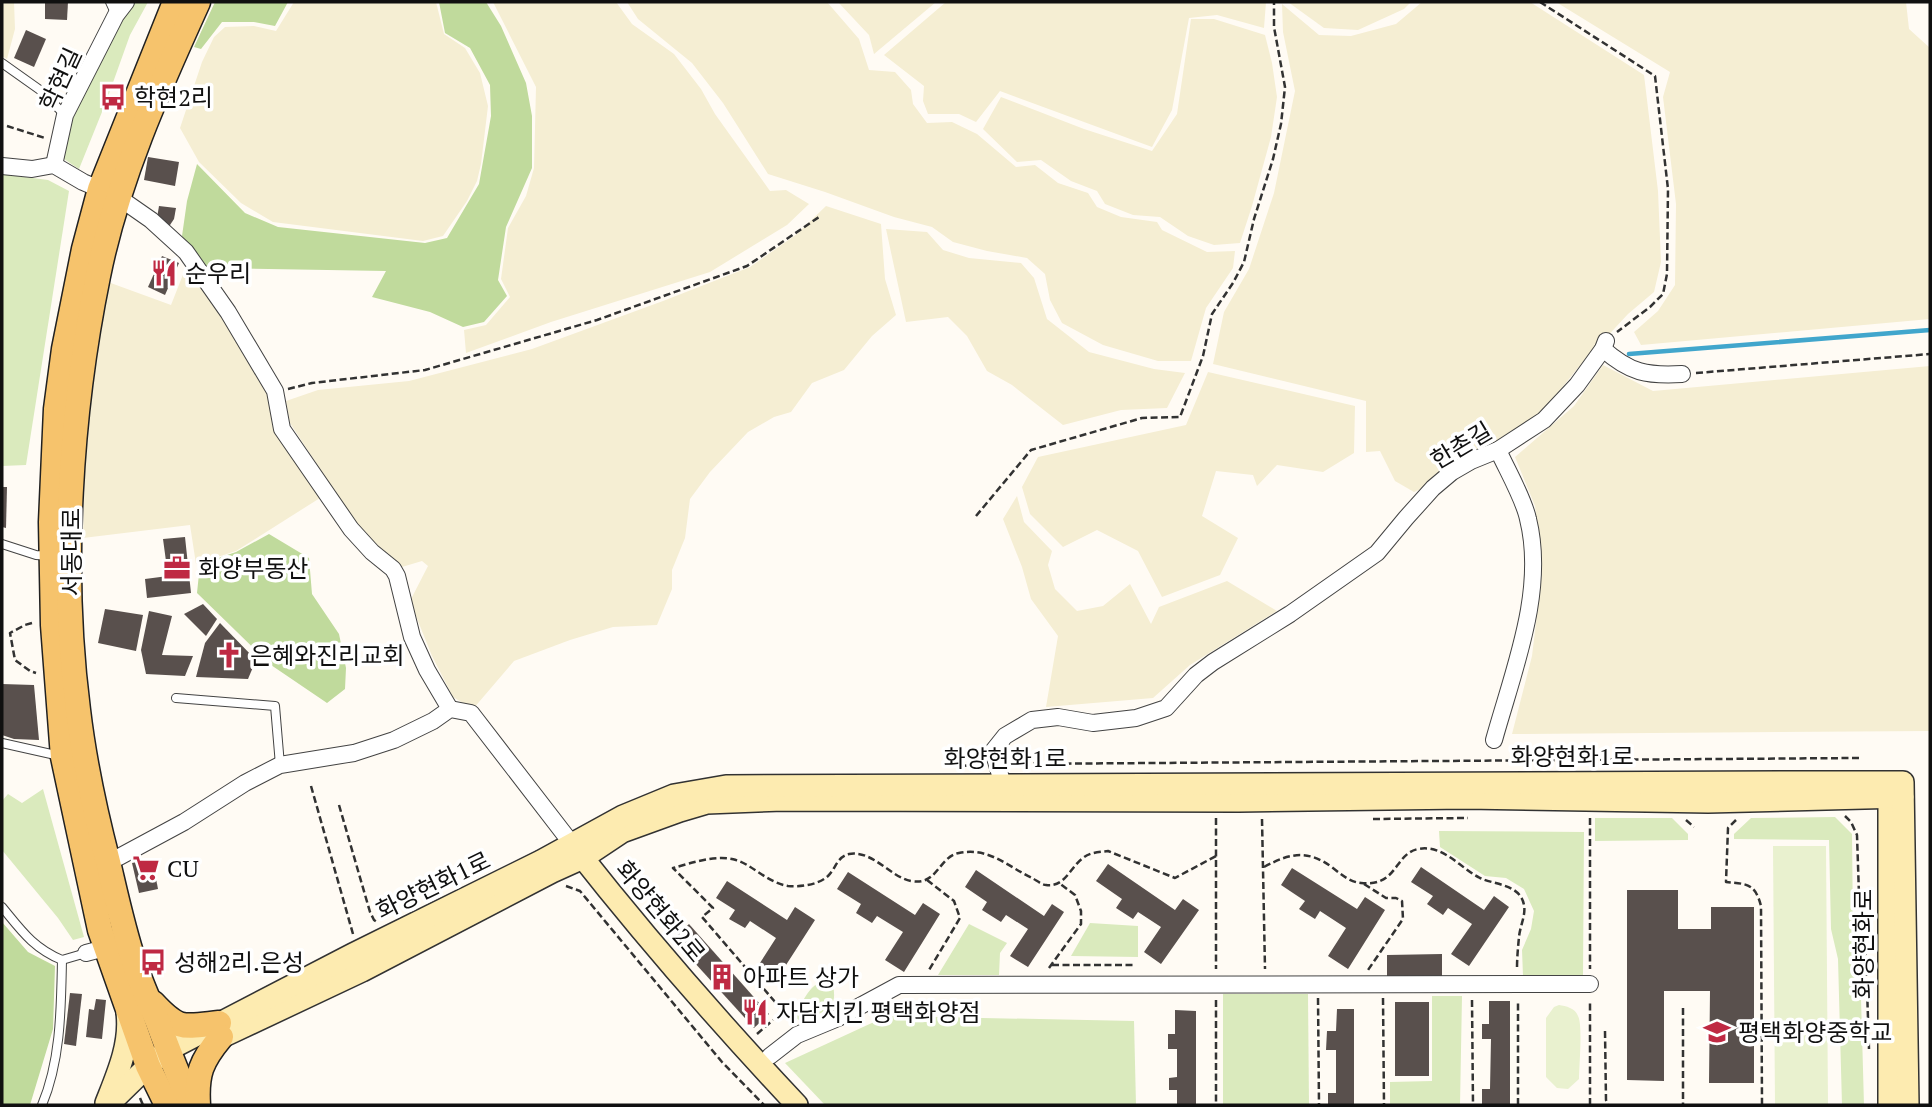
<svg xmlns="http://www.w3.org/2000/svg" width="1932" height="1107" font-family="'PT Serif','Noto Sans KR',serif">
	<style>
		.farmland { fill: #f5eed3 }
		.green { fill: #daeabd }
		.forest { fill: #c0da9c }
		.pitch { fill: #e9f1cf }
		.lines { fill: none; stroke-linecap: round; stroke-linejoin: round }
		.stream { stroke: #41a6cc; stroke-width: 4.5 }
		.building { fill: #59504d }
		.lane-casing { stroke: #434343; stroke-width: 10 }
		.street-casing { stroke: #434343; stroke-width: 18 }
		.secondary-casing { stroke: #323232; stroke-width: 24 }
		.primary-casing { stroke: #212121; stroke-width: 27 }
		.path { stroke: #323232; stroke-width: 2.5; stroke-dasharray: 7 3.5; stroke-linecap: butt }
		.lane { stroke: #fff; stroke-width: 8 }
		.street { stroke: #fff; stroke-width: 16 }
		.secondary { stroke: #fdebb0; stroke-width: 21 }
		.primary { stroke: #f6c36c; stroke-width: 24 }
		.labels { text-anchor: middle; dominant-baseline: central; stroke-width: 7; stroke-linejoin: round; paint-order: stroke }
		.street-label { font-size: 24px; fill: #101010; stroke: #fff }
		.poi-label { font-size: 24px; fill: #101010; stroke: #fff; text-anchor: start }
	</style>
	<rect width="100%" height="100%" fill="#fffbf4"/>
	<g class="farmland">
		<path d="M2,2H14L15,29L7,59L2,56Z"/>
		<path d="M294,2H436L444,34L465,48L480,73L488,106L481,164L477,181L467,201L443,236L423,241L273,222L241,203L199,162L180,128L202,62L214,37L225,27L254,26L276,31Z"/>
		<path d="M493,2H616L632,24L674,54L701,89L715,114L770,191L786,190L809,204L787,225L710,272L551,322L466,353L464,330L486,325L510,297L501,279L508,228L526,196L534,168L536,87Z"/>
		<path d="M627,2H827L859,39L869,70L895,72L911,90L913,104L927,123L952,122L977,134L1016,167L1035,165L1058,183L1088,193L1097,207L1121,217L1157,222L1162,230L1207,252L1235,251L1233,268L1206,308L1191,361H1158L1103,345L1062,323L1050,300L1045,274L1027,258L987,251L953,242L932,227L894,217L825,192L768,174L723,103L692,63L638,19Z"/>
		<path d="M838,2H936L874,54L869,35Z"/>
		<path d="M946,2H1266L1264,28L1217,15L1189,18L1172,110L1152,147L1000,91L976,122L959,114H928L923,101L924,86L884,55Z"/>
		<path d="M1288,2H1411L1404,9L1358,30L1324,28Z"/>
		<path d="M1422,2H1530L1644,75L1658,191L1661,262L1654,292L1628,314L1577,369L1544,410L1508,440L1467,453L1423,488L1414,492L1395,481L1380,451L1366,452V401L1213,364L1224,312L1249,269L1274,193L1295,91L1283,32L1282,4L1319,35L1351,36L1396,24Z"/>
		<path d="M1556,2H1906L1909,29L1930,48V319L1641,345L1634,332L1658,311L1675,285L1676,204L1663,97L1670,72Z"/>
		<path d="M1191,19H1214L1265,35L1272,63L1277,97L1271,137L1252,206L1240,243L1214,245L1188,236L1160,217L1133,215L1105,204L1097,191L1071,181L1041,160L1017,162L983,129L1001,97L1084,129L1152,151L1177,114Z"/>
		<path d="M826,206L881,224L885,279L896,315L872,336L844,370L812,383L791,412L774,417L748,432L710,472L690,499L685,538L672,570V589L657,625L613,627L570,640L514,661L473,709L453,697L432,656L410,601L428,566L422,561L402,567L367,541L290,423L286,401L318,390L409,381L532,349L663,301L750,267L797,234Z"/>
		<path d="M886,229L927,232L943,250L969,258L1021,263L1034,278L1047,319L1089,352L1154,369L1185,373L1167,408L1121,410L1063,425L1012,385L987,371L967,336L948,317L906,322Z"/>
		<path d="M186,267L221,312L268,394L273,429L320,498L236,551L196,564L190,525L83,538L86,427L108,282L171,305Z"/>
		<path d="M1603,365L1653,391L1930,366V731L1512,734L1532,656L1542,573L1535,506L1515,457L1574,406Z"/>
		<path d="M1208,372L1355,406L1354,453L1323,472L1277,465L1257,486L1253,475L1216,471L1202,516L1238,538L1220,575L1162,597L1138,551L1097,530L1063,547L1030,514L1022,487L1038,457L1186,425Z"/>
		<path d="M1017,496L1024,522L1052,551L1048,565L1055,589L1077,611L1103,606L1130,584L1151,624L1159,607L1227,581L1277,611L1190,665L1153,698L1046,707L1058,636L1031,599L1022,567L1003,519Z"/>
	</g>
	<g class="green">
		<path d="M135,2H148L130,35L106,102L79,169L61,157L67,131L83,91L119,19Z"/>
		<path d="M2,174L48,180L69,191L26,465L2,466Z"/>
		<path d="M43,789L84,937L73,940L58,918L2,850V801L8,794L22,803Z"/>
		<path d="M1835,817L1852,834L1853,929L1860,962L1864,1105H1842L1838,959L1831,929L1829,840L1734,839V834L1751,818Z"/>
		<path d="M1595,818H1672L1688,834V840L1595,841Z"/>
		<path d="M1439,831L1584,832L1583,975L1523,976L1522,950L1531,929L1534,911L1524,889L1506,878L1485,876L1440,847Z"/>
		<path d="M1090,923L1138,926V957L1071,956Z"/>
		<path d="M969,924L1007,943L1000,953L999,975H938Z"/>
		<path d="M823,981C831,983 834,985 834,993C836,1012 813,1016 799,1020L795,1017C802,1003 808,986 823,981Z"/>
		<path d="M1308,994L1309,1105H1223V994Z"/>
		<path d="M1432,996H1462L1460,1105H1390V1082L1432,1081Z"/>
		<path d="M887,1016L1134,1021L1136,1105H825L785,1063Z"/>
	</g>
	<g class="forest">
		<path d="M215,2H288L275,26L254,22H222L201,49L194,47Z"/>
		<path d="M439,2H486L501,26L526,83L532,116V168L506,227L498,280L507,296L484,322L463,327L430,312L372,297L386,271L203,268L182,236L187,201L197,164L245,213L278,227L425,243L447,238L479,184L491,116L490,85L470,48L445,33Z"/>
		<path d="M269,534L309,558L312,594L339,634L346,668L345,689L327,703L271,665L197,593L200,564L236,552Z"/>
		<path d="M2,922L28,952L55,966L53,1029L30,1105H2Z"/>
	</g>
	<g class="pitch">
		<path d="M1773,846H1826L1828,1105H1775Z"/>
		<path d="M1559,1005C1566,1006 1575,1008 1578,1016C1583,1025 1579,1066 1579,1079L1568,1089L1557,1088L1546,1077V1018L1554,1007Z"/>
	</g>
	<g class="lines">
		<path class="stream" d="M1629,354L1930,330"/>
	</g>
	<g class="building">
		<path d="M45,2H68L67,20L45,19Z"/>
		<path d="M26,30L46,39L34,67L14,58Z"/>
		<path d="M148,157L179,162L175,186L144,180Z"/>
		<path d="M159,206L176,208L174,219L168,228L157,218Z"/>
		<path d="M162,256L179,263L165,295L148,287Z"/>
		<path d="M2,487H7L6,528L2,527Z"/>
		<path d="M185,537L191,593L147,598L145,579L168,576L163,539Z"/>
		<path d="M203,604L217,619L206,636L184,614Z"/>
		<path d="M105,609L143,615L136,651L98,643Z"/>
		<path d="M149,611L172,616L162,655L193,656L185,676L146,674L141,650Z"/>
		<path d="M220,623L256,660L248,679L196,677L205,643Z"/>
		<path d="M2,684L34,685L39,740L14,739L2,735Z"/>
		<path d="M152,858L158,889L139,893L132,863Z"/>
		<path d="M1108,864L1175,910L1183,899L1199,910L1161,964L1144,952L1161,927L1138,912L1133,919L1116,908L1122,899L1096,881Z"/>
		<path d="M1421,867L1484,910L1494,896L1509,907L1469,966L1451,954L1472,924L1448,908L1443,915L1427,904L1433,896L1411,882Z"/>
		<path d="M1292,868L1357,909L1365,897L1385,910L1348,969L1328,956L1346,928L1320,911L1315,919L1299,909L1305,901L1281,885Z"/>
		<path d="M976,870L1044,916L1052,904L1064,912L1028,967L1010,956L1028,929L1006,915L1001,922L982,910L987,902L965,887Z"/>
		<path d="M848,872L915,915L923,903L940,914L904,972L885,960L903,932L877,916L872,923L856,913L861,904L837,889Z"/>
		<path d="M727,881L787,920L795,907L815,920L777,979L758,966L776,938L750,921L745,928L729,919L735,910L716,898Z"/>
		<path d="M1627,890H1678V929H1711V907H1754V1083H1709L1710,991H1664V1081L1627,1080Z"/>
		<path d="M689,924L769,1014L754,1028L673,939Z"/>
		<path d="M1442,954V976H1387V955Z"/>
		<path d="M70,993L82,994L76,1046L64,1044Z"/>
		<path d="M96,999L106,1000L102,1039L86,1037L89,1009L94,1010Z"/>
		<path d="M1489,1001H1510V1105H1482V1089H1490L1491,1039H1482V1024H1489Z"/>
		<rect x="1395" y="1002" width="34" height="74"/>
		<path d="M1337,1009H1354V1105H1328V1093H1336V1050H1326L1327,1031H1336Z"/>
		<path d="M1175,1010L1196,1011V1105H1177V1090H1169V1078L1177,1077V1049H1168V1034H1175Z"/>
	</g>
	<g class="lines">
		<g class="lane-casing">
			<g id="lane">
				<path d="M110,2L116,15"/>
				<path d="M2,63L40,90L65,115"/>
				<path d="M2,544L36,555L49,556"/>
				<path d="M176,698L275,706L280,765"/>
				<path d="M2,743L60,756"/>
				<path d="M2,907C21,930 33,948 62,960L86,953"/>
				<path d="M42,1105C61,1060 61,1008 62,960"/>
			</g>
		</g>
		<g class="street-casing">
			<g id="street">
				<path d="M54,165L65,115L116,15L126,2"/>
				<path d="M2,166L32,169L54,165L83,182L118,197L151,220L186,252L228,312L275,391L282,429L351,529L372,552L393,569L397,576L412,637L427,670L450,709"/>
				<path d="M1603,349C1630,373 1647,376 1682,374"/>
				<path d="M1494,740C1513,671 1546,591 1528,519C1524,499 1507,470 1498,450"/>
				<path d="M1003,785L993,751L1005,736L1032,720L1058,717L1093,723L1136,718L1166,708L1196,675L1213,662L1290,614L1377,553L1406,518L1433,488L1452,472L1471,461L1498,450L1544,420L1577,385L1603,349L1606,341"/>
				<path d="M107,860L119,857L184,822L245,783L280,765L354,753L394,740L433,721L450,709L471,713L572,844"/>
				<path d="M86,953L105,948"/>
				<path d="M770,1056L797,1035L838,1018L899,985L1590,984"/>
			</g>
		</g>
		<g class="secondary-casing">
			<g id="secondary">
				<path d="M1889,795V1105"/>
				<path d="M575,848C645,937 720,1023 797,1105"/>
				<path d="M222,1037L362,971L552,872L583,858L622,832L680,811L707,803L783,800L1239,801L1466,798L1708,802L1903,797"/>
				<path d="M106,1103C117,1075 131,1044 127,1013"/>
				<path d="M108,1105L148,1066L168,1050L353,954L541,861L623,816L674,795L726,786L1788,782H1903L1908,1105"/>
			</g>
		</g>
		<g class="primary-casing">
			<g id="primary">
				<path d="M153,1003C179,1031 183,1027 219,1023"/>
				<path d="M167,1105L148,1066L100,930L63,757L53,625L51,522L56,409L64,349L84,249L100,189L175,2"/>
				<path d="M192,1105C178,1078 168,1049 157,1020C149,1001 140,982 134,962C123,929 116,896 108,862C95,812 84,761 78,710C60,571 70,413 98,276C117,181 158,90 198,2"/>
				<path d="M198,1105C196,1074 201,1061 221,1037"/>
			</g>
		</g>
		<g class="path">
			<path d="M1540,2L1655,76L1668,189L1667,274L1663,294L1650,307L1617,332"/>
			<path d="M7,126L45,138"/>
			<path d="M1696,373L1930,354"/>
			<path d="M288,389L312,383L425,370L597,320L747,266L819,217"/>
			<path d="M976,516L1031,450L1142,418L1180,417L1203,356L1212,314L1233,283L1244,262L1254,219L1273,159L1281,124L1285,87L1274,27V2"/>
			<path d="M32,623L25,625L10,633L15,660L30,671L36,673"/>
			<path d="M1012,764L1859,758"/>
			<path d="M952,766L981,765"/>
			<path d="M311,786L353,934"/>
			<path d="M339,805L370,912L374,920L377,922"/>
			<path d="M1845,816L1851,822L1857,835L1860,925L1866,957L1869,1049"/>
			<path d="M1216,818V969"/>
			<path d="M1590,818V969"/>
			<path d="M1262,819L1265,969"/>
			<path d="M1373,819L1468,818"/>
			<path d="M1686,820L1694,827"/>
			<path d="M1736,820L1728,828L1726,882C1747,884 1755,883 1761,906L1762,1105"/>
			<path d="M1264,867C1290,853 1308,849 1333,868C1342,875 1350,882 1361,883C1398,887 1394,854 1418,849C1443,844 1460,868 1480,878C1495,885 1520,884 1524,905C1526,915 1520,926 1519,937C1518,947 1517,958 1517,969"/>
			<path d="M927,880L954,901L960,918L929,970"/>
			<path d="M1364,884L1386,898H1396L1402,901L1403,919L1368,970"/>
			<path d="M566,886L580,891L722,1062L764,1105"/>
			<path d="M1052,965H1133"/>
			<path d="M1049,968L1081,924V911L1075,895L1059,883"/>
			<path d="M1318,998L1319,1105"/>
			<path d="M1383,998L1384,1105"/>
			<path d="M1216,1000V1105"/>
			<path d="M1472,1000L1473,1105"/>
			<path d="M1683,1008V1105"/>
			<path d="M782,1010L702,917L713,908L673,868C691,863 717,854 736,860C751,864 768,883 788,886C801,887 818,885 828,876C836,868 837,857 849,854C873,850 890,877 911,881C938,886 938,857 959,853C989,847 1007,866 1032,878C1036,880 1042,885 1046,885C1065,888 1071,866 1083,858C1090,852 1100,852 1108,851L1175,878L1216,856"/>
			<path d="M1605,1031L1606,1100L1608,1105"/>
			<path d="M757,1034L773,1020"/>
			<path d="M140,1098L143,1105"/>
			<path d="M1518,1105V1000"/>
			<path d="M1590,1105V1000"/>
		</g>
		<use href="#lane" class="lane"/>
		<use href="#street" class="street"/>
		<use href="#secondary" class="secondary"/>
		<use href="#primary" class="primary"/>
	</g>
	<defs>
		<g id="bus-bare" transform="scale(2.1)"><path d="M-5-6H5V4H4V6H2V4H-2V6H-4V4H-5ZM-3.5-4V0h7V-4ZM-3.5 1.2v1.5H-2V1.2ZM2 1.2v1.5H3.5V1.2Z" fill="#bf2943" stroke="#fff" stroke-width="2.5" paint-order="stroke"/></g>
		<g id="restaurant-bare" transform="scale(2.1)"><path d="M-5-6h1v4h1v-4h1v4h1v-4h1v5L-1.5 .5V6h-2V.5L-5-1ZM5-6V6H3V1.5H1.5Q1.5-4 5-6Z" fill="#bf2943" stroke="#fff" stroke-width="2.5" paint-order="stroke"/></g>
		<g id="office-bare" transform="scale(2.1)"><path d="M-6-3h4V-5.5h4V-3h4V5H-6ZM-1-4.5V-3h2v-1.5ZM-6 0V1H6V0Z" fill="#bf2943" stroke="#fff" stroke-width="2.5" paint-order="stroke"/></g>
		<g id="church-bare" transform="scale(2.1)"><path d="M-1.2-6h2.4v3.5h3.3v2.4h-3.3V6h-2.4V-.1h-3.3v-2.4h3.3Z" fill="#bf2943" stroke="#fff" stroke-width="2.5" paint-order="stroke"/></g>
		<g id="supermarket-bare" transform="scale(2.1)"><path d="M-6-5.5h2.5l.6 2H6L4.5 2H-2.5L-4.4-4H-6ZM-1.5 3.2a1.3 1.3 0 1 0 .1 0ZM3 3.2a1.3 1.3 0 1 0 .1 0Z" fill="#bf2943" stroke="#fff" stroke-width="2.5" paint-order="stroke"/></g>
		<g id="building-bare" transform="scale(2.1)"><path d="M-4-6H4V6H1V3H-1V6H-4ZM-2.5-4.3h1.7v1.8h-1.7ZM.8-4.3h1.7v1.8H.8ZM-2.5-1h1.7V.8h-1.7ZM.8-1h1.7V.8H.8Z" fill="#bf2943" stroke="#fff" stroke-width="2.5" paint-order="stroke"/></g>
		<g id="school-bare" transform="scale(2.1)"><path d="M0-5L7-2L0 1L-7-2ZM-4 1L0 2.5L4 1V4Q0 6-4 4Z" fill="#bf2943" stroke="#fff" stroke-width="2.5" paint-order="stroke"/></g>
	</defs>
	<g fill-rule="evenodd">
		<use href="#bus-bare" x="113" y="97"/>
		<use href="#restaurant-bare" x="164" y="273"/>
		<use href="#office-bare" x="177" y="568"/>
		<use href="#church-bare" x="229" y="655"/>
		<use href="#supermarket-bare" x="146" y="868"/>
		<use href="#bus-bare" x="153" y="962"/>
		<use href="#building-bare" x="722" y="977"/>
		<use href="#restaurant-bare" x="755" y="1012"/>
		<use href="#school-bare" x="1717" y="1032"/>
	</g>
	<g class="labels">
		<g class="street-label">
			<text transform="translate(60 79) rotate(-65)">학현길</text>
			<text transform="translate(1461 445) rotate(-31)">한촌길</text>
			<text transform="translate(71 552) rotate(-90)">서동대로</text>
			<text x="1572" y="756">화양현화1로</text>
			<text x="1005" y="758">화양현화1로</text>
			<text transform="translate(433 885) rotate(-26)">화양현화1로</text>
			<text transform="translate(661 911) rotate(50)">화양현화2로</text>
			<text transform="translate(1863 944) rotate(-90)">화양현화로</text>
		</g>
		<g class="poi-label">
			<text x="134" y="97">학현2리</text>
			<text x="185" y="273">순우리</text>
			<text x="198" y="568">화양부동산</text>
			<text x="250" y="655">은혜와진리교회</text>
			<text x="167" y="868">CU</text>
			<text x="174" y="962">성해2리.은성</text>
			<text x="743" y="977">아파트 상가</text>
			<text x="776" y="1012">자담치킨 평택화양점</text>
			<text x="1738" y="1032">평택화양중학교</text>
		</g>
	</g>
	<rect width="1932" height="1107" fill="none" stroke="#101010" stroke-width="7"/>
</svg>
